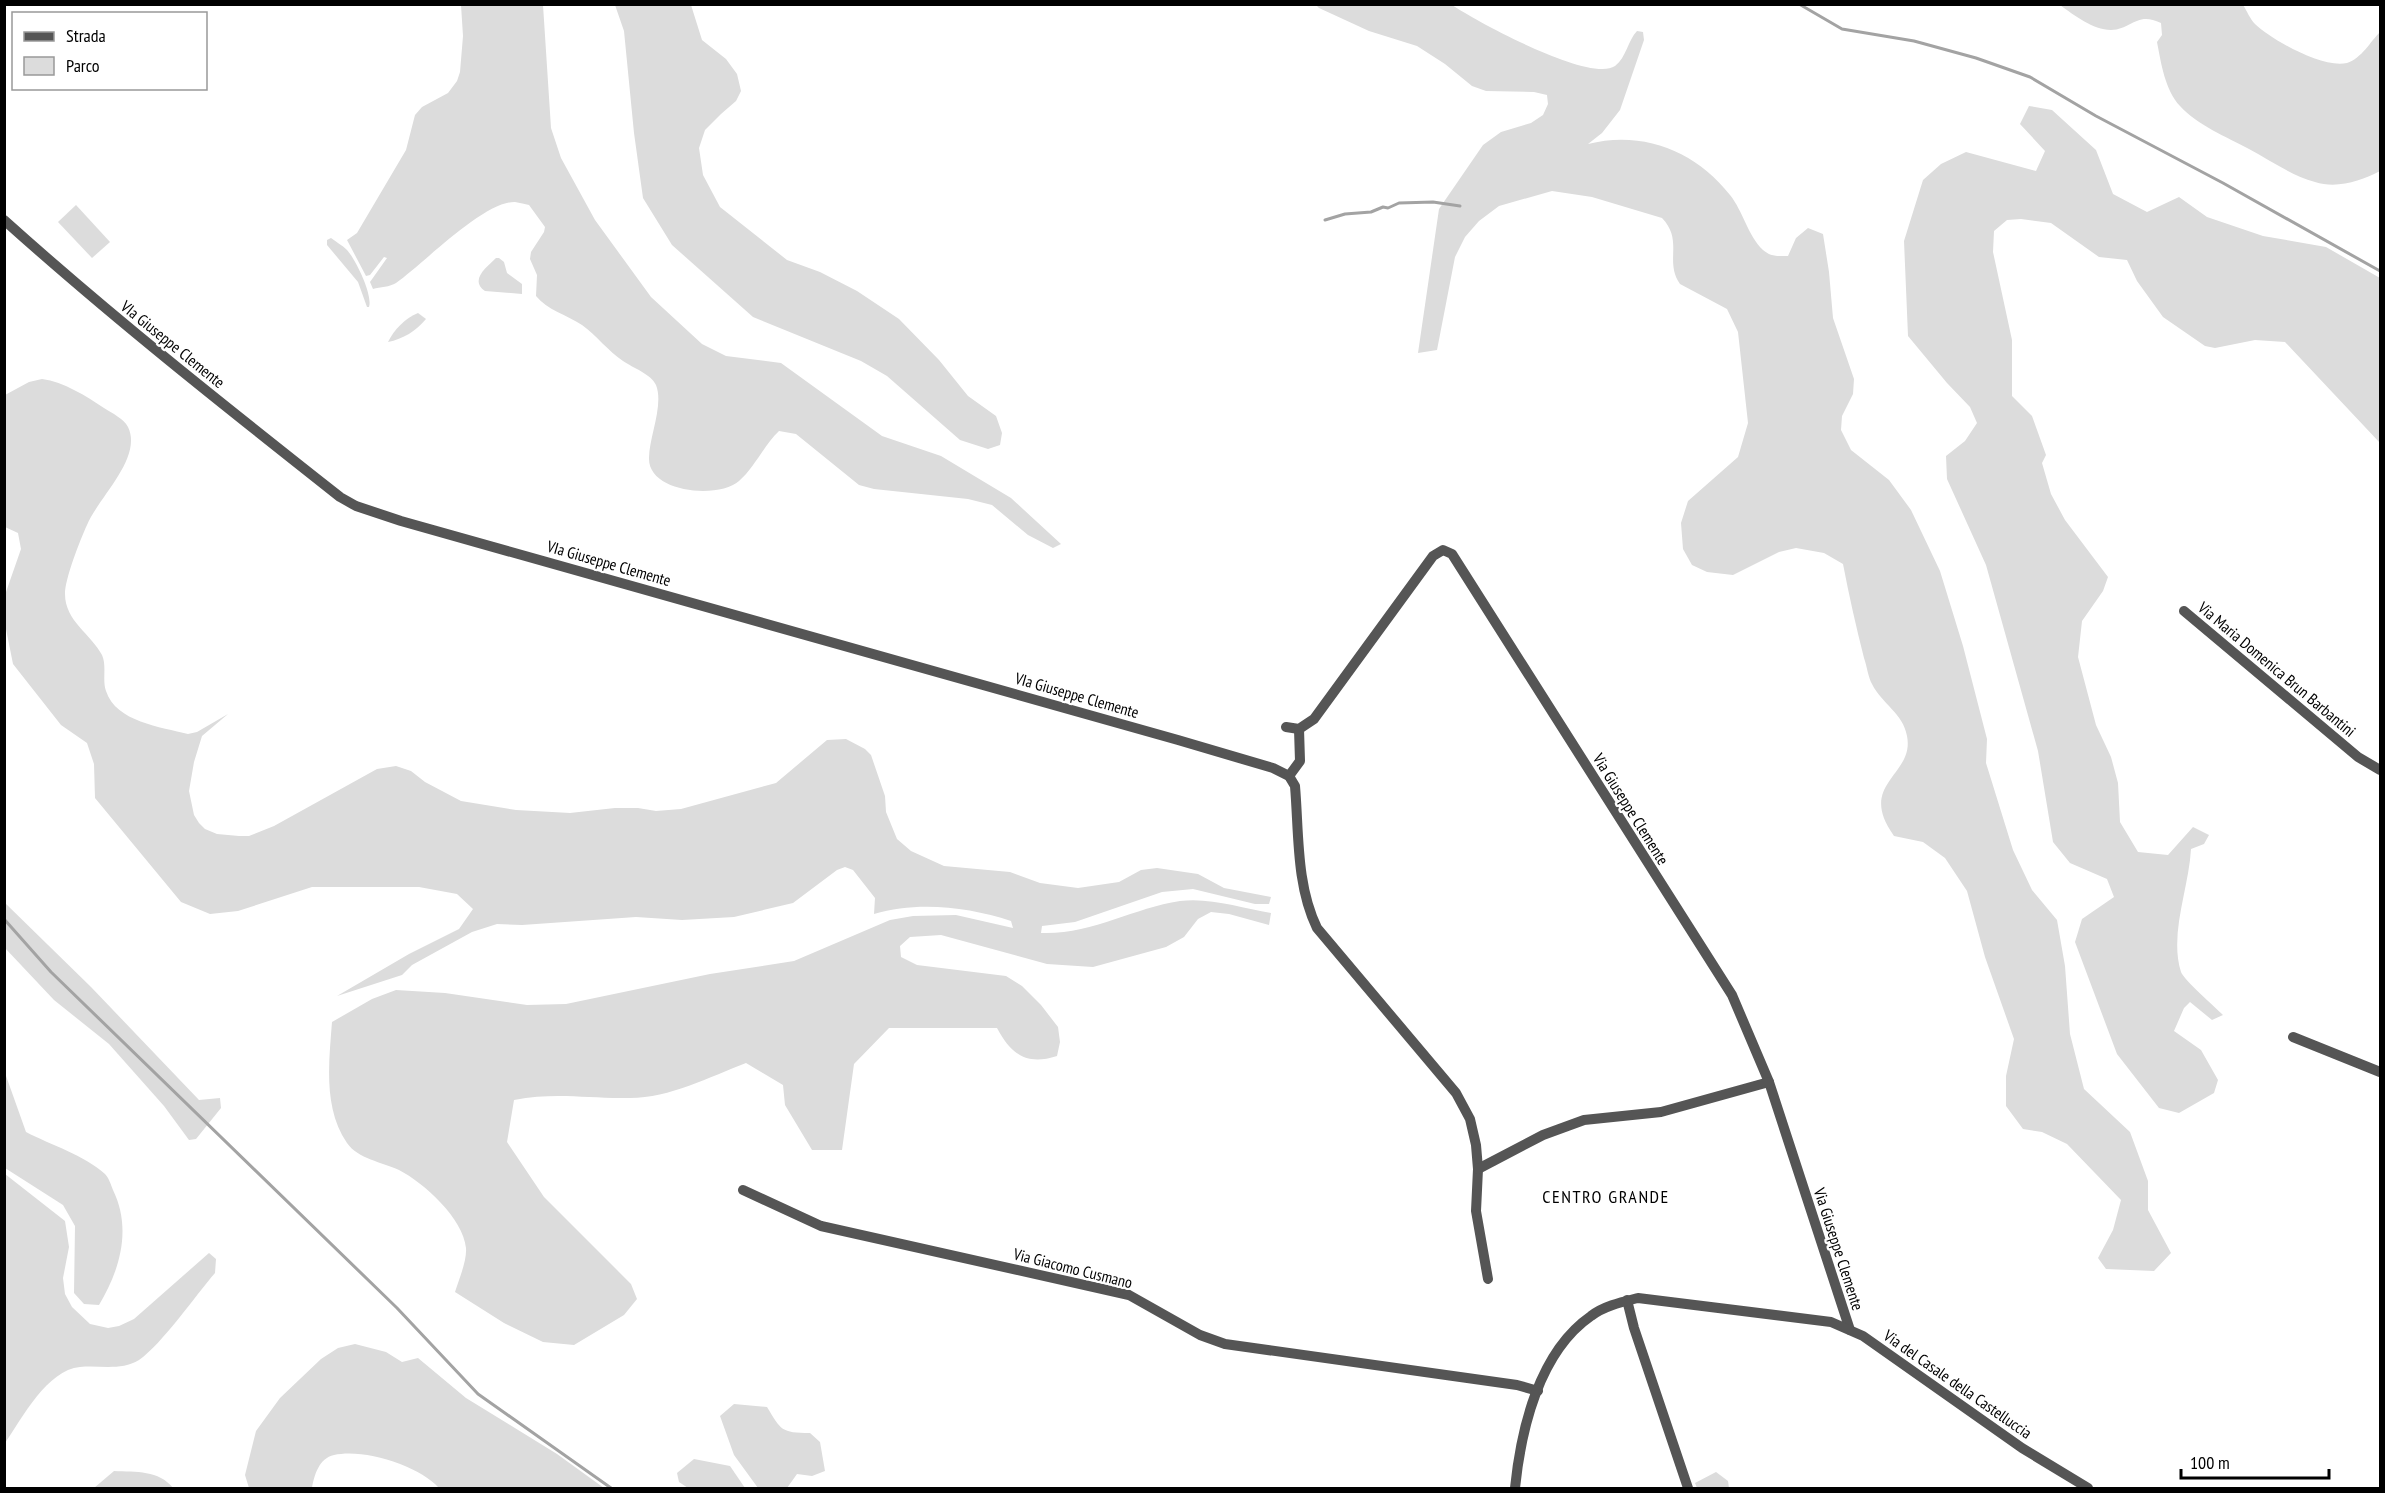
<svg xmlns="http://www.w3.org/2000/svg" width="2385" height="1493" font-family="'PT Sans Narrow',sans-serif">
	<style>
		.green { fill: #dcdcdc }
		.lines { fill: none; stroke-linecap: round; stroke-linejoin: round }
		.stream { stroke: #a3a3a3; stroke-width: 3 }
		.minor { stroke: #555; stroke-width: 10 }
		.labels { text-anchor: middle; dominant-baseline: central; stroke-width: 4.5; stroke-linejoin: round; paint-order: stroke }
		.street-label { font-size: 16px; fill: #000; stroke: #fff }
		.neighbourhood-label { font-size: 18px; letter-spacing: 1.5px; fill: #000; stroke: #fff }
	</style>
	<rect width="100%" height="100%" fill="#fff"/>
	<g class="green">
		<path d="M461,5H543L551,128L561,158L595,220L651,297L702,344L726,356L781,363L882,436L941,456L1011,498L1061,544L1053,548L1028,535L992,505L968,499L874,489L859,485L796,434L779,431C764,445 755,467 739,481C719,499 648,493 649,458C649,437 664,405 656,385C651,374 633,368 623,361C608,351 597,336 582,325C567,315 547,310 536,296L537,275L530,259L531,252L544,232L545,227L529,205C525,204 520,203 515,202C484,201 422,265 396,283C390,287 380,287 373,289L370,282L387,258L384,257L370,275L366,276L347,240L357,233L406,150L415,115L422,107L448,93L457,81L460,72L463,36Z"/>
		<path d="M615,5H691L702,40L726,59L737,74L741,91L736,101L721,114L705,130L699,148L703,175L720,207L787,260L820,272L857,291L899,319L939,360L968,396L996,416L1002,433L1000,445L988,449L960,440L887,376L861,361L753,317L672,245L643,198L634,133L624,31Z"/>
		<path d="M1316,5H1452C1476,21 1589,83 1615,66C1626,58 1628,40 1637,31L1643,32L1644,40L1620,110L1602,133L1588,144C1642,130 1696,151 1730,195C1743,211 1748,236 1763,250C1771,257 1778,256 1788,256L1796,238L1808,228L1823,234L1829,272L1833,318L1854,379L1853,394L1842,416L1841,430L1851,450L1889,480L1911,510L1940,571L1963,646L1987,739L1986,763L2013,850L2032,890L2057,920L2065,966L2070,1034L2084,1089L2130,1132L2148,1181V1210L2171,1253L2154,1271L2106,1269L2098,1258L2113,1230L2121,1200L2067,1144L2042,1132L2023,1129L2006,1106V1076L2014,1039L1985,957L1967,891L1945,858L1923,842L1894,836C1856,783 1915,776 1907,736C1903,713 1882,704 1872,684C1868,677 1867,666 1864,658C1856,627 1849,595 1843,564L1824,553L1796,548L1779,552L1733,575L1707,572L1692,565L1683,549L1681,523L1688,501L1738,457L1748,423L1738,332L1727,309L1680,284C1664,261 1684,241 1662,218L1592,197L1552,191L1499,206L1479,221L1465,237L1455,257L1437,350L1418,353L1439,209L1483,145L1501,132L1531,123L1543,115L1548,104L1547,95L1534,92L1486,91L1472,86L1445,64L1417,46L1369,31L1319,8Z"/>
		<path d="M2060,5H2243C2247,11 2250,19 2255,24C2272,40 2323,69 2347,63C2362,58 2370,42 2380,32V171C2361,181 2337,189 2315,182C2292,176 2270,160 2249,149C2227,137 2197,125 2180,106C2165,90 2161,63 2157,42L2162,35L2161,23C2137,11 2132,29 2111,30C2093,30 2074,15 2060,5Z"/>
		<path d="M2029,106L2052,110L2096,150L2113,194L2147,212L2179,197L2207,217L2263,236L2326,247L2380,278V443L2285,342L2255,340L2215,348L2205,346L2163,317L2137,281L2127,260L2099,257L2051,223L2021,219L2007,220L1994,231L1993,252L2012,340V396L2032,416L2046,455L2042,463L2051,494L2065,520L2108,577L2103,591L2082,621L2078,657L2096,725L2111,757L2118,783L2120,822L2138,852L2168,855L2193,827L2209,835L2204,844L2191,849C2189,888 2169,934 2181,972C2184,980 2215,1007 2223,1015L2212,1020L2190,1002L2184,1008L2174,1031L2201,1050L2218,1080L2214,1093L2179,1113L2159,1108L2117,1054L2075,942L2082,919L2114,897L2107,879L2070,863L2053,842L2038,751L1986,565L1947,479L1946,456L1965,441L1977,423L1970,407L1947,383L1908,336L1904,241L1923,180L1941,164L1966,152L2036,171L2045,151L2020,124Z"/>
		<path d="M76,205L110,242L92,258L58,222Z"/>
		<path d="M331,238C336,242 342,245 347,250C356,260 373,295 369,307H367L358,282L327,245V240Z"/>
		<path d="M496,258H499L504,262L507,273L522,284V294L485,291C469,280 487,267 496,258Z"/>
		<path d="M418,313L426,319C416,331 403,339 388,342C394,330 405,318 418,313Z"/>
		<path d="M42,379C64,382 86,396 104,408C112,413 124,419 128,427C143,458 98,498 87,525C80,540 65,579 65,594C65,621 91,634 102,655C107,666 102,680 106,691C116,722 161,727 188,734L197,732L228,714L202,736L194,762L189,791L194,815L199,823L205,829L217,834L239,836H249L274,826L377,769L396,766L411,771L425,782L461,801L516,810L570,813L615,808H638L656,811L681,809L776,783L827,740L846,739L865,749L871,755L885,796L886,812L897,839L911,851L944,866L1010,872L1040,883L1078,888L1119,882L1141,870L1157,868L1198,874L1224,888L1271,897L1269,904H1255L1193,889L1162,892L1075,922L1042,926L1041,933C1091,935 1133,908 1180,901C1209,897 1242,908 1271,913L1269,925L1229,914L1211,912L1198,919L1184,937L1166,947L1093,967L1047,964L941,935L910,937L900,946L901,957L917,965L1006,976L1022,986L1041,1005L1058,1027L1060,1042L1057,1056C1026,1066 1011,1054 997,1028H889L854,1064L842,1150H812L785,1105L783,1085L746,1063C709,1077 670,1098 630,1098C588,1099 557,1092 514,1100L507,1142L544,1197L631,1284L637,1299L624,1315L574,1345L543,1342L504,1323L455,1292C459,1279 467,1261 466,1248C463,1218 424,1183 399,1170C382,1162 358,1159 347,1143C323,1108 329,1062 332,1022L372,999L396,990L445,993L527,1005L566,1004L710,974L794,961L890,920L913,916L956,915L1013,928L1011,921C968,907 918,901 874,914L875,898L853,870L845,867L837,870L793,903L734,917L682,920L636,917L522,925L497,924L472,932L412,965L402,975L337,996L409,954L459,929L473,909L457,894L419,887H312L238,911L210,914L181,902L95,798L94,764L87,743L61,725L13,664L5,624L4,607L6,592L21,549L18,533L5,527V395L29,382Z"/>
		<path d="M4,902L91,987L199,1100L220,1098L221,1108L196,1139L189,1140L164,1106L109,1044L54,1000L5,948Z"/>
		<path d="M5,1073L26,1132C51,1145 84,1155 105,1174C109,1178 111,1185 113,1190C132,1229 120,1270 99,1305L84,1304L74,1293L75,1226L63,1205L5,1168Z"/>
		<path d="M5,1174L65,1221L69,1247L63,1278L65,1294L72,1307L90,1324L108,1328L119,1326L134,1319L209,1253L216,1259L215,1273C195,1296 162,1344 139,1360C121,1371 100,1365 80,1367C47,1370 22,1418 5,1443Z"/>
		<path d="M355,1344L386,1352L402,1362L418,1358L466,1398L557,1454L604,1488H439C420,1466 364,1448 334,1455C319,1458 314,1476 312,1488H249L245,1475L256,1431L280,1398L321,1359L338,1348Z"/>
		<path d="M734,1404L767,1407C781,1430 781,1433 810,1433L820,1442L825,1471L812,1476L797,1474L787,1488H758L734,1455L720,1416Z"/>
		<path d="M694,1459L730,1466L745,1488H688L679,1482L677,1473Z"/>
		<path d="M114,1471C136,1472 159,1470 173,1488H94Z"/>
		<path d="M1716,1472L1728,1481L1729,1488H1697L1695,1483Z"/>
	</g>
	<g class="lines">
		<g class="stream">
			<path d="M1799,4L1842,29L1914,41L1976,58L2030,77L2096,116L2223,183L2380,271"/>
			<path d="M1325,220L1345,214L1371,212L1383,207L1388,208L1399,203L1433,202L1460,206"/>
			<path d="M4,919L51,972L397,1308L478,1394L611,1488"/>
		</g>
		<g class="minor">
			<path d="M4,220C112,317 226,407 340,497L356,506L401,521L1178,740L1273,768L1289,776L1295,786C1299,833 1296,885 1317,928L1456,1093L1470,1119L1476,1145L1478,1169L1476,1211L1488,1279"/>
			<path d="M2184,611L2358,757L2380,770"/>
			<path d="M1286,727L1299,729L1314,719L1433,556L1443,550L1452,554L1732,995L1769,1082L1850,1330"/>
			<path d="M1289,776L1300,761L1299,729"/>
			<path d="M2293,1037L2380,1072"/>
			<path d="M1478,1169L1543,1135L1584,1120L1661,1112L1769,1082"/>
			<path d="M743,1190L821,1226L1129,1295L1200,1335L1225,1344L1517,1385L1538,1391"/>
			<path d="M1627,1300L1634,1328L1688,1488"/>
			<path d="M1515,1488C1521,1429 1539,1352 1591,1316C1604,1306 1622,1302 1638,1298L1831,1322L1863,1336L2022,1448L2088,1488"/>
		</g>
	</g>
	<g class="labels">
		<g class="street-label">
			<text transform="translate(173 344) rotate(39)">VIa Giuseppe Clemente</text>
			<text transform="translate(609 563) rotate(16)">VIa Giuseppe Clemente</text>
			<text transform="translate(2277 669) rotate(40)">Via Maria Domenica Brun Barbantini</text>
			<text transform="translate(1077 695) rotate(16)">VIa Giuseppe Clemente</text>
			<text transform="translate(1631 809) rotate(58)">Via Giuseppe Clemente</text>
			<text transform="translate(1839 1249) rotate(72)">Via Giuseppe Clemente</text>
			<text transform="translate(1073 1268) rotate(14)">Via Giacomo Cusmano</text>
			<text transform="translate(1958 1384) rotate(35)">Via del Casale della Castelluccia</text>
		</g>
		<g class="neighbourhood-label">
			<text x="1606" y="1196">CENTRO GRANDE</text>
		</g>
	</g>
	<rect width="2385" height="1493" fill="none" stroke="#000000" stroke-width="12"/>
	<rect x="12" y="12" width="195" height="78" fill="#ffffff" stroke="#999999" stroke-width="1.5"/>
	<rect x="24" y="32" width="30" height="9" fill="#555555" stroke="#999999" stroke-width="1.5"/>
	<text x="66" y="42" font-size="18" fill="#000000">Strada</text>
	<rect x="24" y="57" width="30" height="18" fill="#dcdcdc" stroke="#999999" stroke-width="1.5"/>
	<text x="66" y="72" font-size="18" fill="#000000">Parco</text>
	<path d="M2181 1469v9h148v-9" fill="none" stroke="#000000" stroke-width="3"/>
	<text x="2190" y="1469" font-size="18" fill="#000000" stroke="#ffffff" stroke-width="4.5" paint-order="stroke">100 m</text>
</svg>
